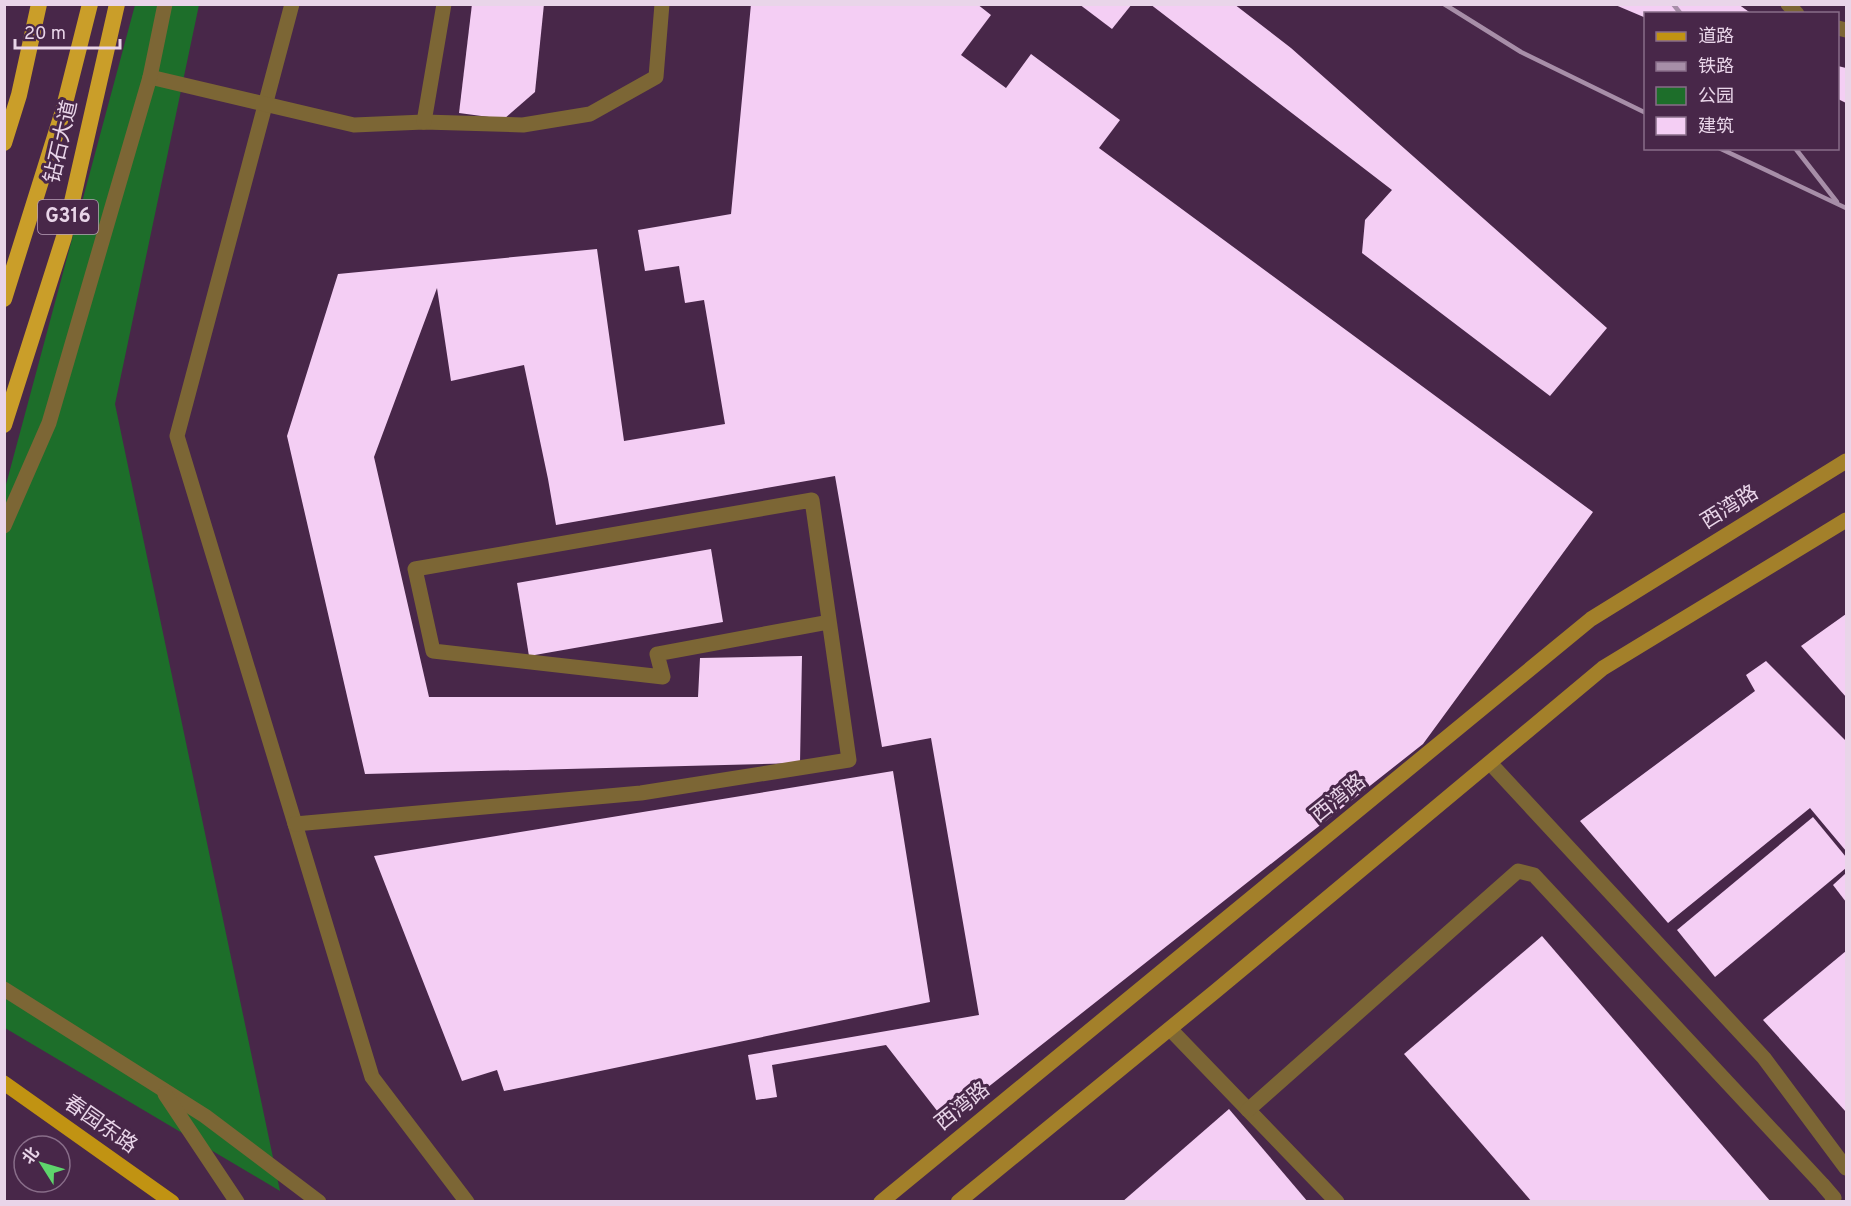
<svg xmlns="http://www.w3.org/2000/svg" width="1851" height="1206" font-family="Overpass,'Noto Sans SC',sans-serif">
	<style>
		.green { fill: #1d6e2a }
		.building { fill: #f4cef4 }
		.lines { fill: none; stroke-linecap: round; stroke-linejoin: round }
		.service { stroke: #7c6635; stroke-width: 15 }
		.minor { stroke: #7c6635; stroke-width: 15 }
		.tertiary { stroke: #7c6635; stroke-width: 15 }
		.secondary { stroke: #a3802a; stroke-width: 15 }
		.primary { stroke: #c19312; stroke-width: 15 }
		.trunk { stroke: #ca9e29; stroke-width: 16 }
		.rail { stroke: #a78ea8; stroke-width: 4.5 }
		.labels { text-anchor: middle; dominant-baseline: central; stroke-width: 6; stroke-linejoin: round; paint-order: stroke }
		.shield { fill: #482749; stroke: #b9a1b9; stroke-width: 1.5 }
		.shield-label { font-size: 20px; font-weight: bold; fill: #e9d5e9 }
		.street-label { font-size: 21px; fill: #e9d5e9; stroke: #482749 }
	</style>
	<rect width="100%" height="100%" fill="#482749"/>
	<path class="green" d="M135,5H199L115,404L280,1191L5,1028L4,492Z"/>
	<g class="building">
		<path d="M472,4H544L535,92L504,119L459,113Z"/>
		<path d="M751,4H977L991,15L961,55L1006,88L1031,54L1120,120L1099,148L1593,512L1423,744L945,1121L886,1045L772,1065L777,1097L756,1100L748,1055L979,1015L931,738L882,747L835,476L556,525L548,479L524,365L451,381L437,288L374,457L429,697H698L700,658L802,656L800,763L365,774L287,436L338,274L597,249L624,441L725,424L704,300L685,303L679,266L645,271L638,230L731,214Z"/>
		<path d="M1079,4H1132L1112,29Z"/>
		<path d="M1150,4H1234L1291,48L1607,328L1550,396L1362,253L1365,220L1392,190Z"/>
		<path d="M1613,4H1738L1752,14H1646V18Z"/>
		<path d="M1838,66L1846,68V103L1838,99Z"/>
		<path d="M711,549L723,622L529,656L517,583Z"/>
		<path d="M1846,614V697L1801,646Z"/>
		<path d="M1766,661L1846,741V851L1810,808L1668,923L1580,821L1755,691L1746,675Z"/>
		<path d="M893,771L930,1002L504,1091L497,1070L462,1081L374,856Z"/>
		<path d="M1813,817L1846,857V868L1715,977L1677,930Z"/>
		<path d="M1846,873V902L1833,885Z"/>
		<path d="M1542,936L1771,1202H1532L1404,1054Z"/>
		<path d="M1846,951V1112L1763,1020Z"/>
		<path d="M1229,1109L1308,1202H1122Z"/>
	</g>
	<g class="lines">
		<g class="service">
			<path d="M292,4L177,436L372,1077L467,1202"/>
			<path d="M150,77L354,125L424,122L523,125L590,114L656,77L662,4"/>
			<path d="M424,122L444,4"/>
			<path d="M1490,763L1764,1058L1846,1168"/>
			<path d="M295,824L641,793L849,760L812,500L415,569L433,651L663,677L657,654L829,622"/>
			<path d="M1170,1029L1337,1202"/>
			<path d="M1248,1110L1518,871L1534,875L1822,1184L1834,1198L1832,1202"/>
		</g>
		<g class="minor">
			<path d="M1788,4L1797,14"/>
			<path d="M1838,28L1846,30"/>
		</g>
		<g class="tertiary">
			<path d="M4,526L49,423L150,77L165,4"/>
			<path d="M4,989L205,1116L319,1202"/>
			<path d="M165,1094L237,1202"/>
		</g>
		<g class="secondary">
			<path d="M881,1202L1591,619L1846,461"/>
			<path d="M958,1202L1217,990L1603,668L1846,520"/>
		</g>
		<path class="primary" d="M4,1083L172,1202"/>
		<g class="trunk">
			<path d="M4,143L19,95L39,4"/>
			<path d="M4,299L63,111L90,4"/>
			<path d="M4,425L64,237L117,4"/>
		</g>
		<g class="rail">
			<path d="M1444,4L1521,52L1646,113"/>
			<path d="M1673,4L1681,14"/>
			<path d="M1719,148L1846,208"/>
			<path d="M1795,148L1837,202"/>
		</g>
	</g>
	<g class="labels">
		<rect class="shield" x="38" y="200" width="60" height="34" rx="4.5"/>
		<g class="shield-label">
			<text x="68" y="217">G316</text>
		</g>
		<g class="street-label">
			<text transform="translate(62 142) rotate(-77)">钻石大道</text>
			<text transform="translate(1730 508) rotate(-32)">西湾路</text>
			<text transform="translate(1339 799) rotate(-39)">西湾路</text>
			<text transform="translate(963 1107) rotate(-39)">西湾路</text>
			<text transform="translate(100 1125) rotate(35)">春园东路</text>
		</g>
	</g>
	<rect width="1851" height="1206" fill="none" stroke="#e9d5e9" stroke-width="12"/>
	<rect x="1644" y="12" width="195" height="138" fill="#482749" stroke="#886d89" stroke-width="1.5"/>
	<rect x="1656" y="32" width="30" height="9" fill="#c19312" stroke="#886d89" stroke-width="1.5"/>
	<text x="1698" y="42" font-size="18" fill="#e9d5e9">道路</text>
	<rect x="1656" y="62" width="30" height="9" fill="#a78ea8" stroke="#886d89" stroke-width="1.5"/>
	<text x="1698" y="72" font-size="18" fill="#e9d5e9">铁路</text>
	<rect x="1656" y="87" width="30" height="18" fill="#1d6e2a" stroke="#886d89" stroke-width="1.5"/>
	<text x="1698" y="102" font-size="18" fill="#e9d5e9">公园</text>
	<rect x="1656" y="117" width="30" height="18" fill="#f4cef4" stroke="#886d89" stroke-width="1.5"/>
	<text x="1698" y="132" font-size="18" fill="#e9d5e9">建筑</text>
	<g transform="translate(42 1164) rotate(307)"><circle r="28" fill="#482749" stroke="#886d89" stroke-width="1.5"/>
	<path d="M0-4.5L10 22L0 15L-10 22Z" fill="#5ed56c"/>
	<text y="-9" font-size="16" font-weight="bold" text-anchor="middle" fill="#e9d5e9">北</text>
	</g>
	<path d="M15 39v9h105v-9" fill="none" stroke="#e9d5e9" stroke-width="3"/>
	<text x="24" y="39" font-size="18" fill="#e9d5e9" stroke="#482749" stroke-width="4.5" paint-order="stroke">20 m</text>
</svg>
